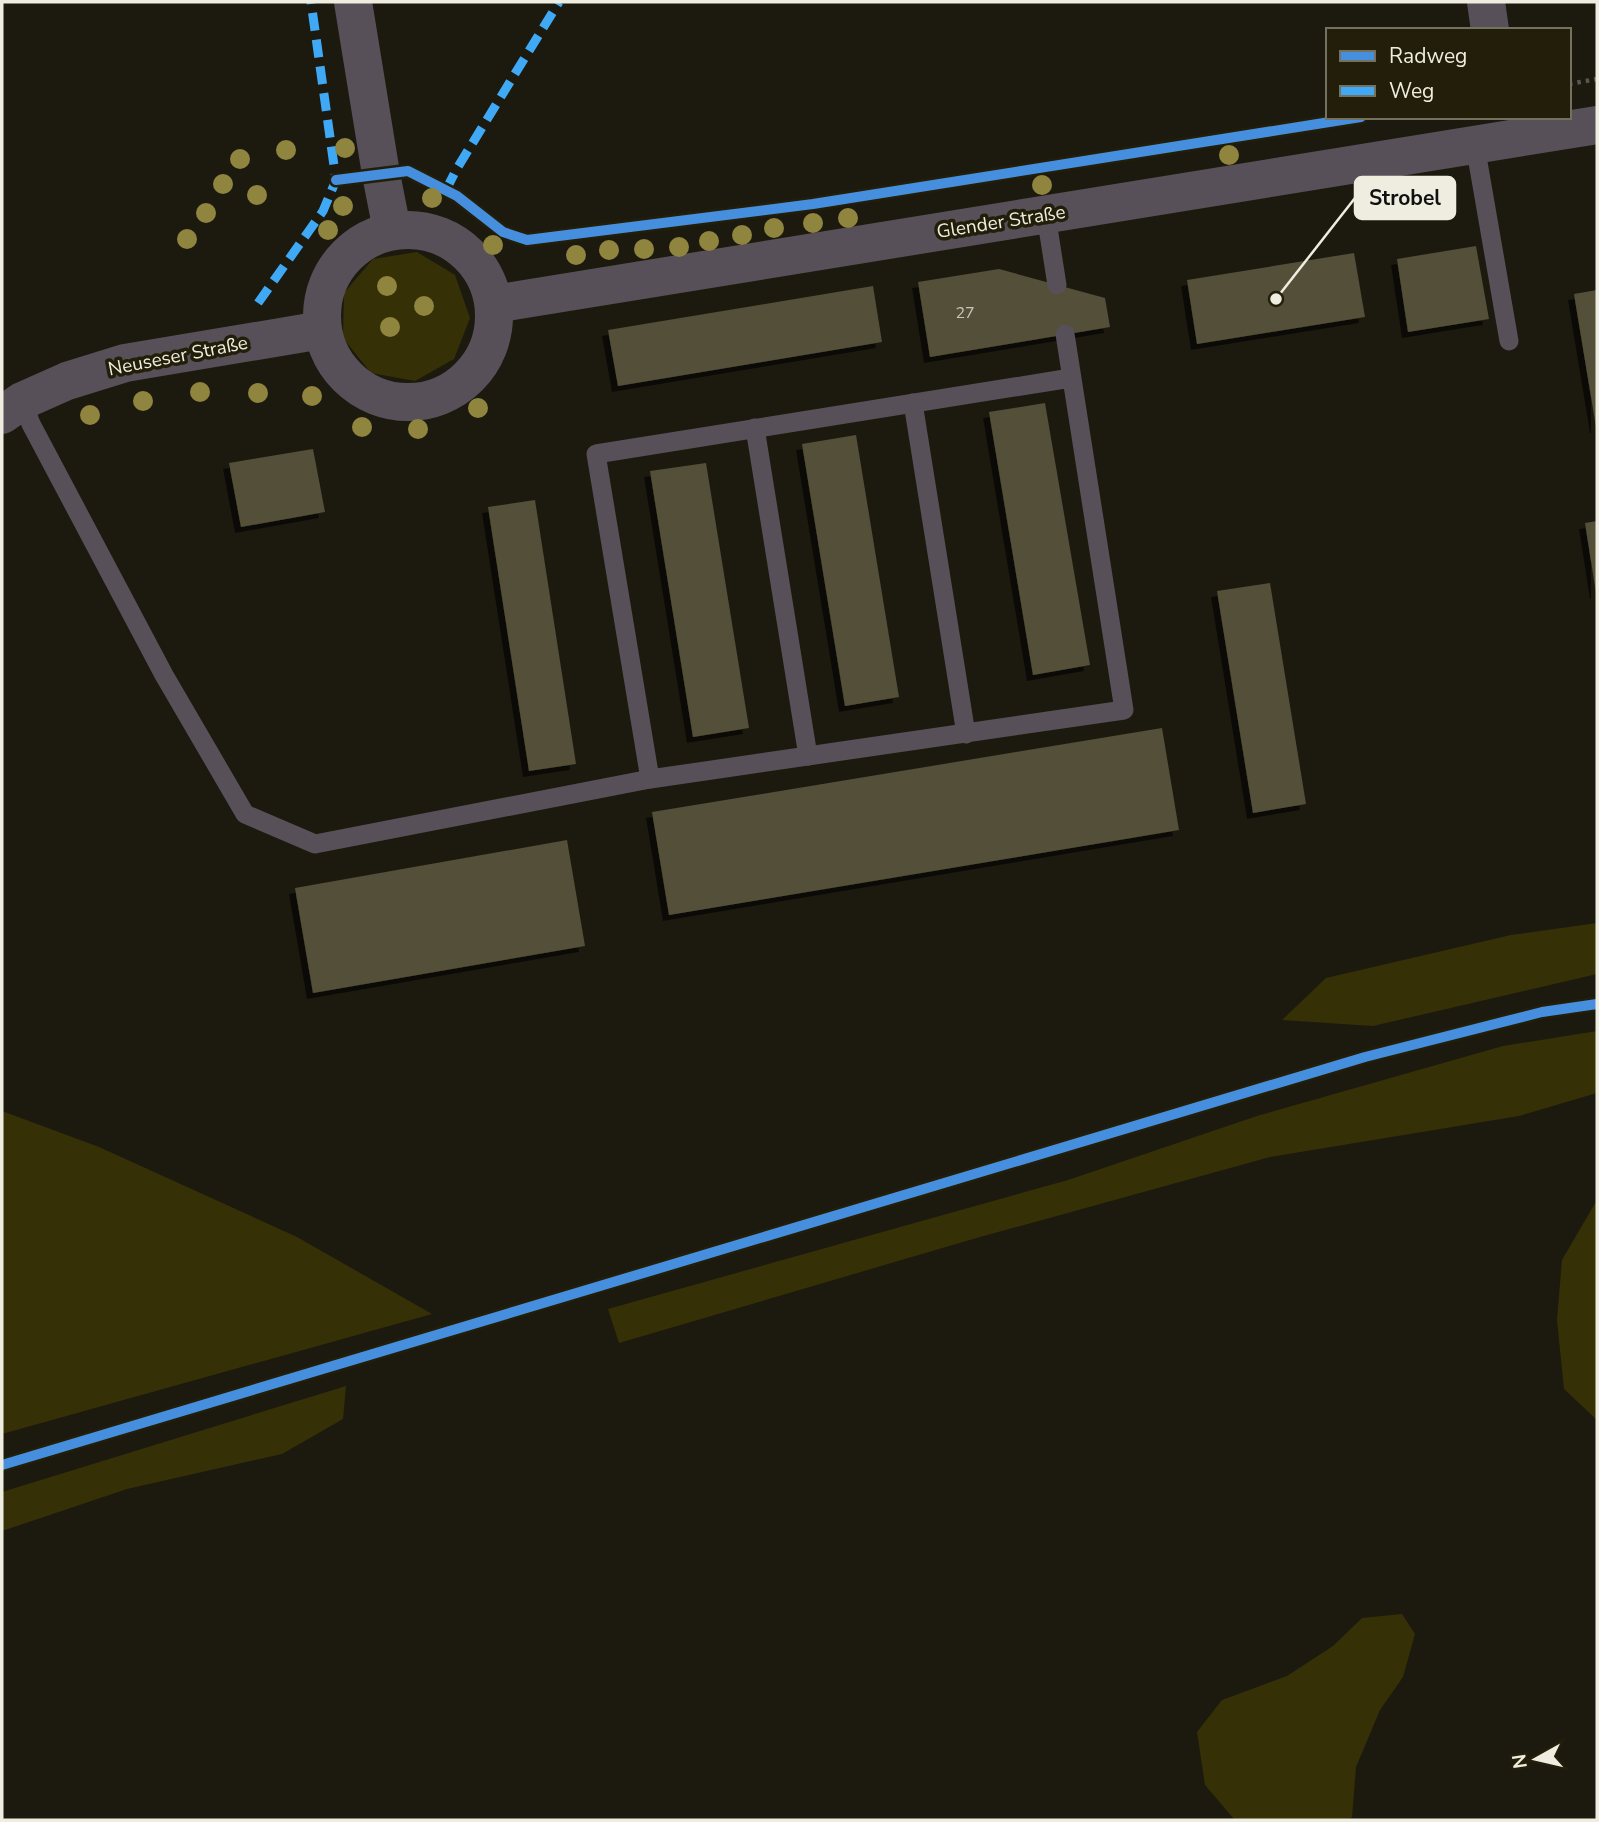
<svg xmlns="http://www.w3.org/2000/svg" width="1599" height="1822" font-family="'Nunito Sans',sans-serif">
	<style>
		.green { fill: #363007 }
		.building { fill: #524f38; filter: url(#shadow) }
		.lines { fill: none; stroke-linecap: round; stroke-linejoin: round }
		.path { stroke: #5a5657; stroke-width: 4.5; stroke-dasharray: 3.5 5; stroke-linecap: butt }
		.service { stroke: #585059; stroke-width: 19 }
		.minor { stroke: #585059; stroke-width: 38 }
		.quiet { stroke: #3fa9f5; stroke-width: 9; stroke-dasharray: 18 9; stroke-linecap: butt }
		.cycleway-casing { stroke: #221e09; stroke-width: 15 }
		.cycleway { stroke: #468fdf; stroke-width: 10 }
		.tree { fill: #90853e }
		.labels { text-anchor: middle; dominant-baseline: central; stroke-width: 7; stroke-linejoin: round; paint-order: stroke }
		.number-label { font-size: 16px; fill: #c7c6b5 }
		.street-label { font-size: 19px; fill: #eeeddf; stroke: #221e09 }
		.leader { fill: none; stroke: #eeeddf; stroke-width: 2.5 }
		.callout-dot { fill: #eeeddf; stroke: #221e09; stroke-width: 2.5 }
		.callout { fill: #eeeddf; stroke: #eeeddf; stroke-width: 2.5 }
		.callout-label { font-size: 21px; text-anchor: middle; font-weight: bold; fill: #111 }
	</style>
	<defs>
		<filter id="shadow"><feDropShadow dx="-6" dy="6" stdDeviation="0" flood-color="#0009"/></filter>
	</defs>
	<rect width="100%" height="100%" fill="#1c1a0f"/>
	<g class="green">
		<path d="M417,252L455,275L470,318L454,359L415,381L371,373L343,338L344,293L373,259Z"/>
		<path d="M1597,923V974L1373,1026L1282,1020L1326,978L1511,935Z"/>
		<path d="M1597,1031V1093L1519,1116L1270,1157L973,1239L619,1343L608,1309L1068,1180L1257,1116L1503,1046Z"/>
		<path d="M2,1111L99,1147L297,1237L432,1314L2,1434Z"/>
		<path d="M1597,1200V1420L1564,1389L1557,1320L1562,1260Z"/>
		<path d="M346,1386L343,1419L282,1454L127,1489L2,1531V1492Z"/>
		<path d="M1402,1614L1415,1634L1403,1677L1380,1710L1356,1767L1352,1817L1349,1820L1234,1819L1205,1785L1197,1732L1222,1700L1287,1676L1333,1646L1362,1618Z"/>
	</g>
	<g class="building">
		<path d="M1476,246L1489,319L1408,332L1397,259Z"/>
		<path d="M1354,253L1365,317L1197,344L1187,280Z"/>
		<path d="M999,269L1105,298L1110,327L930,357L918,282Z"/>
		<path d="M873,286L882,342L618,386L608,330Z"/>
		<path d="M1597,290V427H1596L1574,294Z"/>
		<path d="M1045,403L1090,665L1033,675L989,412Z"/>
		<path d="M856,435L899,697L845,706L802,444Z"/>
		<path d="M313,449L325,512L241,527L229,463Z"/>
		<path d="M706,463L749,728L693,737L650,471Z"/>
		<path d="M535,500L576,764L529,771L488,507Z"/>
		<path d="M1597,521V593H1596L1585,523Z"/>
		<path d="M1270,583L1306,804L1253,813L1217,591Z"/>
		<path d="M1162,728L1179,830L669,915L652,812Z"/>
		<path d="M567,840L585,946L313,993L295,888Z"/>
	</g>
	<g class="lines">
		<g class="path">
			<path d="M1569,84L1597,79"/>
			<path d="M420,177L457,196L503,232L527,240L813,204L1361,117"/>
		</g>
		<g class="service">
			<path d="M1475,145L1509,341"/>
			<path d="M1046,215L1057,285"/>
			<path d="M1065,334L1124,710L650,779L596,454L1071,378"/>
			<path d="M22,401L31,424L164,675L245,814L315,844L650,779"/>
			<path d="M913,403L966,734"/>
			<path d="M755,428L808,756"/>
		</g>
		<g class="minor">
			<path d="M353,2L381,174L392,230"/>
			<path d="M1486,2L1490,30"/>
			<circle cx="408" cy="316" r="86"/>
			<path d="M494,304L1597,125"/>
			<path d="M2,415L22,401L67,381L125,363L322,330"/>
		</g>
		<g class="quiet">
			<path d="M446,190L456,170L559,2"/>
			<path d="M258,303L323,211L336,180L311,2"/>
		</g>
		<g class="cycleway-casing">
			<g id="cycleway">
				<path d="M336,180L408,171L457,196L503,232L527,240L813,204L1361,117"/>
				<path d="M2,1465L1365,1057L1542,1012L1597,1004"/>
			</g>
		</g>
		<use href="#cycleway" class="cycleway"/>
	</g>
	<g class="tree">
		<circle cx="345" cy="148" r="10"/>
		<circle cx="286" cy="150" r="10"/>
		<circle cx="1229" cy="155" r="10"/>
		<circle cx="240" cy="159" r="10"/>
		<circle cx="223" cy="184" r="10"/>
		<circle cx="1042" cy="185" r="10"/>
		<circle cx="257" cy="195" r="10"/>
		<circle cx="432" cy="198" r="10"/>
		<circle cx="343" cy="206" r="10"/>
		<circle cx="206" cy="213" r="10"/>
		<circle cx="848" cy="218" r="10"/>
		<circle cx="813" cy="223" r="10"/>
		<circle cx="774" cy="228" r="10"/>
		<circle cx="328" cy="230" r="10"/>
		<circle cx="742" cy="235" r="10"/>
		<circle cx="187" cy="239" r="10"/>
		<circle cx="709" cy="241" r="10"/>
		<circle cx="493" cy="245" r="10"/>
		<circle cx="679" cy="247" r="10"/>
		<circle cx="644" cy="249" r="10"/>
		<circle cx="609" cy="250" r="10"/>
		<circle cx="576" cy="255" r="10"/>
		<circle cx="387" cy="286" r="10"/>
		<circle cx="424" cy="306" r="10"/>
		<circle cx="390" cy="327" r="10"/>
		<circle cx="200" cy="392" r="10"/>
		<circle cx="258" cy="393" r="10"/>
		<circle cx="312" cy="396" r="10"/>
		<circle cx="143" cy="401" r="10"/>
		<circle cx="478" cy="408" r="10"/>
		<circle cx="90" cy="415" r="10"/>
		<circle cx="362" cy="427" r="10"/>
		<circle cx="418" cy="429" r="10"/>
	</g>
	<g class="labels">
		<g class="number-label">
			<text x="965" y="313">27</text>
		</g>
		<g class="street-label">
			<text transform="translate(1001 222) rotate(-9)">Glender Straße</text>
			<text transform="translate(178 356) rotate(-11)">Neuseser Straße</text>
		</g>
	</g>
	<path class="leader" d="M1276 299L1355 198"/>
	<circle class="callout-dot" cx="1276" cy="299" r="7"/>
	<rect class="callout" x="1355" y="177" width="100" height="42" rx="7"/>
	<g class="callout-label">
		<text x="1405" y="205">Strobel</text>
	</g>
	<rect width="1599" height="1822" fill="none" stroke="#eeeddf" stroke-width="7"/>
	<rect x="1326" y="28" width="245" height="91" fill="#221e09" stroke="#74715f" stroke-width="2"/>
	<rect x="1340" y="51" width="35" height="10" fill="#468fdf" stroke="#74715f" stroke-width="2"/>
	<text x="1389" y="63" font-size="21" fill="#eeeddf">Radweg</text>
	<rect x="1340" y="86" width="35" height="10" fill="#3fa9f5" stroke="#74715f" stroke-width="2"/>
	<text x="1389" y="98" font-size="21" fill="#eeeddf">Weg</text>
	<g transform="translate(1536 1759) rotate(262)" stroke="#221e09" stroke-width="5" paint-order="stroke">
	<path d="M0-5L12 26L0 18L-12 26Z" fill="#eeeddf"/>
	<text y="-10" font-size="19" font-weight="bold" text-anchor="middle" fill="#eeeddf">N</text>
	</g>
</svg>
